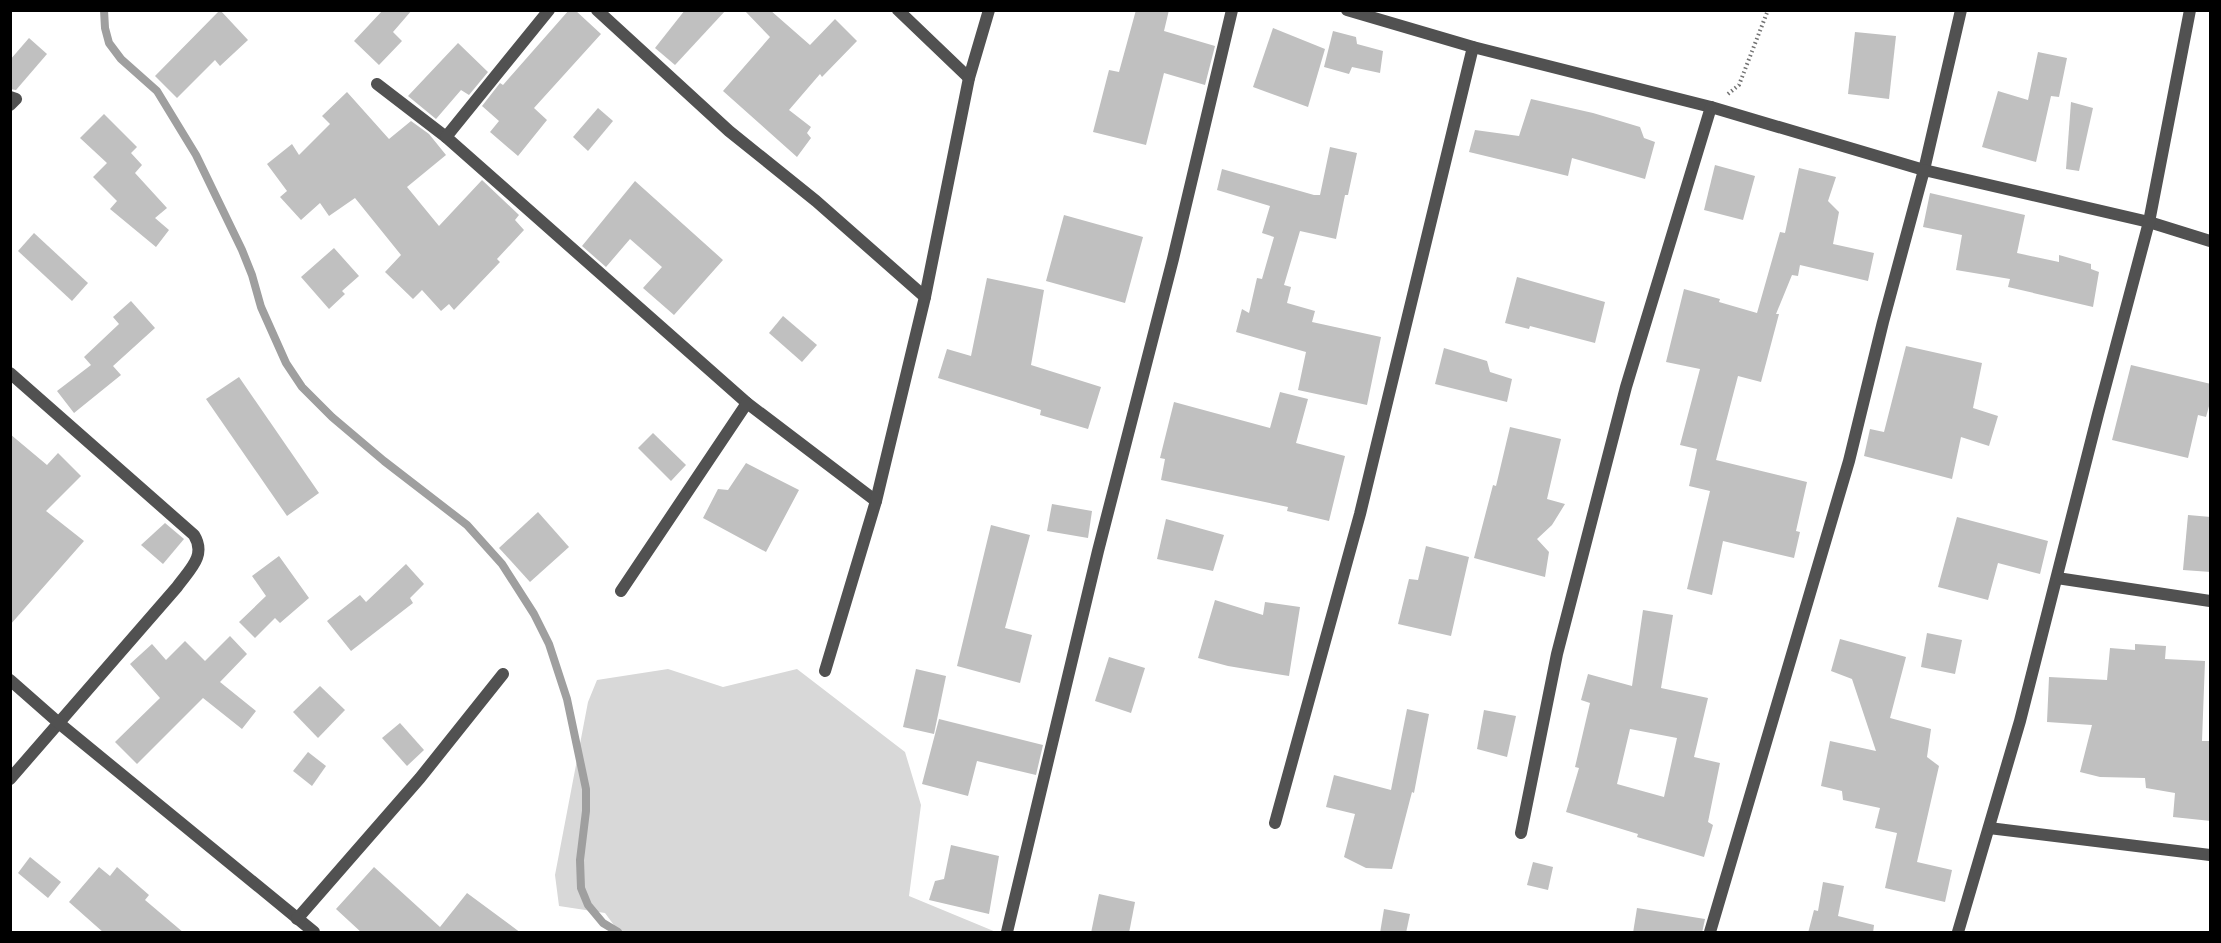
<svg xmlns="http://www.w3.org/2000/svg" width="2221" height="943" font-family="'Source Sans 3',sans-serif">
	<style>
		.green { fill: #d8d8d8 }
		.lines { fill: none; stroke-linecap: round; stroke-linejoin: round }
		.stream { stroke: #9f9f9f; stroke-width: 8 }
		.building { fill: #c0c0c0; fill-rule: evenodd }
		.path { stroke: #737373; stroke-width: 4; stroke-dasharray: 1.5 3; stroke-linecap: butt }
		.minor { stroke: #515151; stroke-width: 12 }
	</style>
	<rect width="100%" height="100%" fill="#fff"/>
	<path class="green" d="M668,669L723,687L797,669L905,752L921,805L909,896L996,932H619L605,913L559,906L555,875L588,702L597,680Z"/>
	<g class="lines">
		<path class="stream" d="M104,10L105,28L109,43L121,59L157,91L196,155L242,250L252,275L261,307L286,363L302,387L332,417L384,461L467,525L502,564L534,614L549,644L567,699L586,789V811L580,860L581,888L588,905L603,923L618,932"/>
	</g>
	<g class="building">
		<path d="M220,10L248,40L220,66L215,60L177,98L155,76Z"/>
		<path d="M383,10H412L393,32L402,41L379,65L354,41Z"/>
		<path d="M569,10H575L601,34L534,108L547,120L518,156L490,132L499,121L482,106L500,83L503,85Z"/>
		<path d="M685,10H726L675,65L655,48Z"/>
		<path d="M744,10H770L810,45L835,19L857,41L822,77L820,74L789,110L811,127L807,133L811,138L797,157L723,91L770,37Z"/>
		<path d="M1136,10H1169L1164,31L1215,46L1205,85L1164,73L1146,145L1093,132L1109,70L1119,72Z"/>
		<path d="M1273,28L1325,49L1308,107L1253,87Z"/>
		<path d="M1333,31L1356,37L1357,44L1383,51L1380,73L1352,67L1349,74L1324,67Z"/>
		<path d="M1855,32L1896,36L1889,99L1848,94Z"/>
		<path d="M29,38L47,54L16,90L10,89V60Z"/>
		<path d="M458,43L488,72L469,95L461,90L436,119L408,96Z"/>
		<path d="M2038,52L2067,58L2059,97L2051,96L2036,162L1982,147L1998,91L2028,100Z"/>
		<path d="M347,92L389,139L411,121L429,134L446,155L407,187L439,226L482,180L519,215L515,220L524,230L497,259L500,262L454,310L449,304L441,311L422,290L413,299L385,272L401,255L355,198L329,216L320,203L301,220L280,197L287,191L267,164L292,144L299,155L330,124L322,116Z"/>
		<path d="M1531,99L1593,113L1640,127L1644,138L1655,142L1645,179L1572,158L1568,176L1469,152L1475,130L1519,136Z"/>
		<path d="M2071,102L2093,108L2079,171L2066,169Z"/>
		<path d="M598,108L613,121L588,151L573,137Z"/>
		<path d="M104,114L137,147L131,153L142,165L135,173L167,208L155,218L169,230L156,247L110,209L117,201L93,177L107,163L80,138Z"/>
		<path d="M1330,147L1357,153L1348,195H1345L1336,239L1300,231L1284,285L1291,287L1287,303L1315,311L1312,322L1381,337L1367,405L1298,390L1306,352L1236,332L1242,309L1249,313L1257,278L1262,279L1274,237L1262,233L1270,206L1217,190L1222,169L1314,195H1320Z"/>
		<path d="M1715,165L1755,176L1743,220L1704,210Z"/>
		<path d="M1799,168L1836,177L1828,201L1839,212L1833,244L1874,253L1868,281L1800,265L1798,276L1792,275L1776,314H1779L1761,382L1738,376L1716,460L1807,482L1796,531L1800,532L1794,558L1723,541L1712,595L1687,589L1710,491L1689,486L1697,449L1680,445L1700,369L1666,362L1684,289L1720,299L1719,302L1757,313L1780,232L1785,233Z"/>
		<path d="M635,181L723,260L674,315L643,288L662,267L630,239L606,267L582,246Z"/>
		<path d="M1930,193L2025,215L2017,253L2059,262V255L2091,264V269L2099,272L2093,307L2008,287L2010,279L1956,270L1962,235L1923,227Z"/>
		<path d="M1064,215L1143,237L1125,303L1046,281Z"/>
		<path d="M34,233L88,283L72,301L18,251Z"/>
		<path d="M334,248L359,276L342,291L345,294L329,309L301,277Z"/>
		<path d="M1517,277L1605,302L1595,343L1530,326L1529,329L1505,323Z"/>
		<path d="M987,278L1044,290L1031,365L1101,387L1088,429L1040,415L1041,410L938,378L947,349L971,356Z"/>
		<path d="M131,301L155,328L113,366L121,375L74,413L57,391L91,365L84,357L119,324L113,317Z"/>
		<path d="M783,316L817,345L802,362L769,333Z"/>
		<path d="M1906,346L1982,363L1973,408L1998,416L1989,446L1961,437L1952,479L1864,456L1870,429L1884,432Z"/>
		<path d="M1444,348L1487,361L1490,372L1512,379L1507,402L1435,384Z"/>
		<path d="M2131,365L2211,384V399L2206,417L2198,415L2188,458L2112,440Z"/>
		<path d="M239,377L319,493L287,516L206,399Z"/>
		<path d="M1280,392L1308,399L1296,443L1345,456L1329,521L1287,511L1288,507L1161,480L1165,459L1160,458L1174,402L1270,428Z"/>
		<path d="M1510,427L1561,439L1547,499L1565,504L1552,525L1537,539L1549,552L1545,577L1474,558L1493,485L1496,486Z"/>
		<path d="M653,433L686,465L671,481L638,448Z"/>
		<path d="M10,434L47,465L58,453L81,476L46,511L84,541L10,625Z"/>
		<path d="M746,463L799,490L766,552L703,518L718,489L728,490Z"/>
		<path d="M1052,504L1092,511L1088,538L1047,531Z"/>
		<path d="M538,512L569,547L530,582L499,548Z"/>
		<path d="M2188,515L2211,517V572L2183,570Z"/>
		<path d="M1957,517L2048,541L2040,574L1998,563L1988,600L1938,587Z"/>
		<path d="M1166,519L1224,535L1213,571L1157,559Z"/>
		<path d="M165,523L184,539L163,564L141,545Z"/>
		<path d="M991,525L1030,535L1005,628L1032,635L1020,683L957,666Z"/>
		<path d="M1426,546L1469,557L1451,636L1398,624L1409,579L1418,580Z"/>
		<path d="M279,556L309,598L280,623L275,618L255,638L239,622L266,596L252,576Z"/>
		<path d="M406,564L424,584L410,598L413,603L351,651L327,621L360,595L366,602Z"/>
		<path d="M1215,600L1263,615L1265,602L1300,607L1289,676L1228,666L1198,658Z"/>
		<path d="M1643,610L1673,615L1661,688L1708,698L1694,757L1720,763L1708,822L1713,825L1704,857L1637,837L1638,834L1566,812L1579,768L1575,767L1590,703L1581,700L1588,674L1632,686ZM1630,729L1677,738L1664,797L1617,784Z"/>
		<path d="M1927,633L1962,640L1955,674L1921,667Z"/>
		<path d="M230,636L247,654L220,682L256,711L242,729L203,698L137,764L115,742L160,698L130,664L152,644L166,660L185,641L205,661Z"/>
		<path d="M1840,639L1906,657L1890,718L1931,729L1927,757L1939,766L1917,862L1952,870L1945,902L1885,888L1897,833L1875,828L1880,808L1843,800L1842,791L1821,786L1830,741L1876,751L1852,679L1831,671Z"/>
		<path d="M2135,644L2166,646L2165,659L2205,661L2202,741H2211V821L2173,817L2175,793L2146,788L2145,778L2100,777L2080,772L2092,725L2047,722L2049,677L2107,680L2110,648L2135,650Z"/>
		<path d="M1109,657L1145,668L1131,713L1095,701Z"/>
		<path d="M916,669L946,676L934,734L903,727Z"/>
		<path d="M320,686L345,710L318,738L293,712Z"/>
		<path d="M1407,709L1429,714L1414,793L1412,792L1392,869L1366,868L1344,857L1355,814L1326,807L1334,775L1391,790Z"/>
		<path d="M1484,710L1516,716L1507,757L1477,749Z"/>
		<path d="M939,719L1043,745L1036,775L977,761L968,796L922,784Z"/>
		<path d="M400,723L424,750L407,766L382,738Z"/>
		<path d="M308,752L326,766L312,786L293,771Z"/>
		<path d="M951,845L999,856L989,914L929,900L935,881L944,879Z"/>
		<path d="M30,857L61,882L48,898L18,873Z"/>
		<path d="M1533,862L1553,867L1548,890L1527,885Z"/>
		<path d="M99,867L110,876L117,867L149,895L145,900L184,933H104L69,902Z"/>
		<path d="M374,867L440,927L467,893L521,933H362L336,909Z"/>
		<path d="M1823,882L1844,886L1838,916L1874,925L1873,933H1808L1814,910L1818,911Z"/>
		<path d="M1099,894L1135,902L1129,933H1091Z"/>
		<path d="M1637,908L1705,919L1702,933H1633Z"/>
		<path d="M1384,909L1410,914L1406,933H1380Z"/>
	</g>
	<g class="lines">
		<path class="path" d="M1728,94L1739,85L1768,10"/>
		<g class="minor">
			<path d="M597,10L729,131L816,201L925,297"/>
			<path d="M898,10L969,78"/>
			<path d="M1347,10L1473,47L1711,107L1924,170L1961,10"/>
			<path d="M377,84L446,137L747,403L876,501"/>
			<path d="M10,97L16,99L10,105"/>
			<path d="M446,137L549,10"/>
			<path d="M10,373L194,535C207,556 189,570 177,587L10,779"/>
			<path d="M2057,578L2210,601"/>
			<path d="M621,591L747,403"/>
			<path d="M825,671L876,501L925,297L969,78L989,10"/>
			<path d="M10,680L60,724L314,932"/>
			<path d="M1275,823L1360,514L1473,47"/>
			<path d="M1989,828L2210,855"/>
			<path d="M1521,833L1557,654L1626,387L1711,107"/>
			<path d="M297,919L420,778L503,674"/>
			<path d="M1007,932L1098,551L1173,259L1232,10"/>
			<path d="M1710,932L1849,461L1883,322L1924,170L2149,222L2210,241"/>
			<path d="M1958,932L2020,721L2098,414L2149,222L2190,10"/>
		</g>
	</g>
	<rect width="2221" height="943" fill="none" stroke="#000000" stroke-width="24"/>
</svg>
